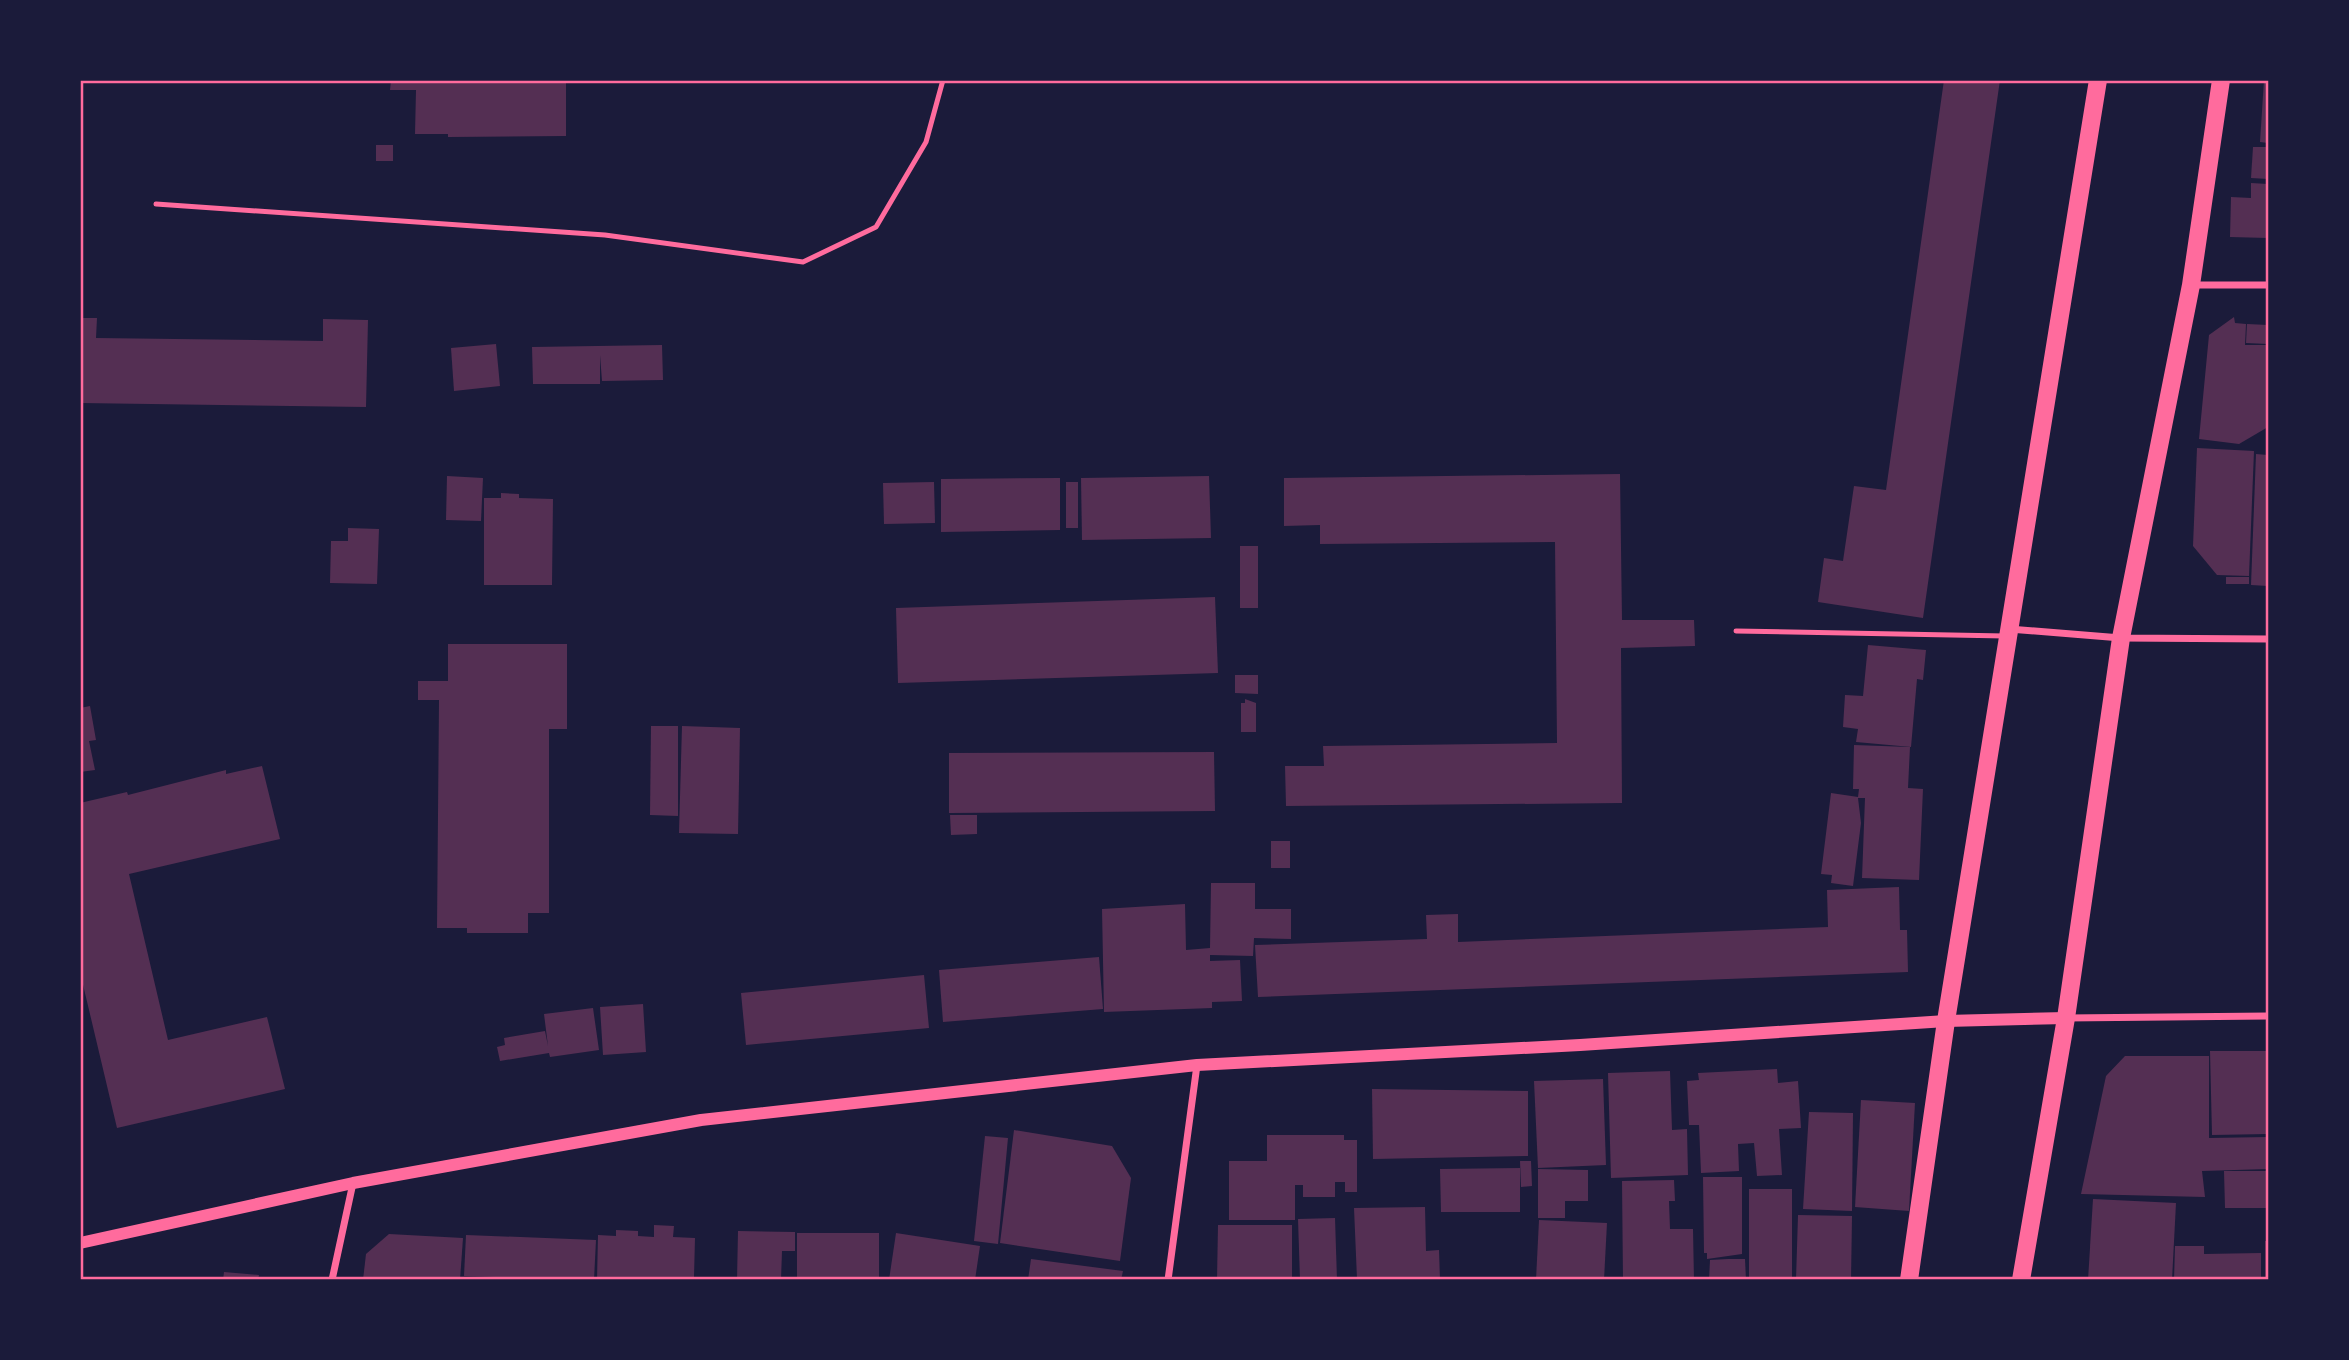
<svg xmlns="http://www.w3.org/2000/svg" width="2349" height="1360" font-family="'Public Sans',sans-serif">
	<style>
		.building { fill: #542f53 }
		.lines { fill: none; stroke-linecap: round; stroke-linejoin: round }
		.service { stroke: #ff6b9d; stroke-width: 5 }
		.minor { stroke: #ff6b9d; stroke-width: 7 }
		.tertiary { stroke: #ff6b9d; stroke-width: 12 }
		.primary { stroke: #ff6b9d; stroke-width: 18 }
		.neatline { fill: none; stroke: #ff6b9d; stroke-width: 2.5 }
	</style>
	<rect width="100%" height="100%" fill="#1b1b3a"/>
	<g class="building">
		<path d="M391,80H566V136L448,137V134H415L416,90H390Z"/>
		<path d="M1944,80H2000L1923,618L1818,602L1824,558L1843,561L1854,486L1886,490Z"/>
		<path d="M2264,80H2268V143L2260,142Z"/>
		<rect x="376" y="145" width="17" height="16"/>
		<path d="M2253,147H2268V179L2251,178Z"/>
		<path d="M2251,183L2268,184V238L2230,237L2231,197L2251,198Z"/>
		<path d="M2234,317L2235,323L2246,324L2245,345H2268V427L2239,444L2199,439L2209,335Z"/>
		<path d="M80,318H97L96,338L323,341V319L368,320L366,407L80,403Z"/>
		<path d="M2247,324L2268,325V344L2246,343Z"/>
		<path d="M496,344L500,386L454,391L451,348Z"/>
		<path d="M662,345L663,380L602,381L600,355V384H533L532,347Z"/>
		<path d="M2197,448L2254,451L2249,576L2217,575L2193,546Z"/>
		<path d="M2256,454L2268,455V586L2251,585Z"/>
		<path d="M1620,474L1622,620H1694L1695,646L1621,648L1622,803L1286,806L1285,766H1324L1323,746L1557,743L1555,542L1320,544V525L1284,526V478Z"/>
		<path d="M447,476L483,478L481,521L446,520Z"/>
		<path d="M1209,476L1211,538L1082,540L1081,478Z"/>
		<path d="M1060,478V530L941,532V479Z"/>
		<path d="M934,482L935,523L884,524L883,483Z"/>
		<rect x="1066" y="482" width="12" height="46"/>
		<path d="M501,493L519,494V498L553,499L552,585H484V498H501Z"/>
		<path d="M348,528L379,529L377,584L330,583L331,541H348Z"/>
		<rect x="1240" y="546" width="18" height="62"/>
		<rect x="2226" y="577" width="23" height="7"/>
		<path d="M1215,597L1218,673L898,683L896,608Z"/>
		<path d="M448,644H567V729H549V913H528V933H467V928H437L439,700H418V681H448Z"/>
		<path d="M1868,645L1926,650L1923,680L1917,679L1911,747L1856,742L1858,729L1843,727L1845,695L1863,696Z"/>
		<path d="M1235,675H1258V694L1235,693Z"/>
		<path d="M1245,699L1256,703V732H1241V703H1245Z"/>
		<path d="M90,706L96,740L89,741L95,770L80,772V708Z"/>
		<path d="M651,726H678V816L650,815Z"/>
		<path d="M682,726L740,728L738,834L679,833Z"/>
		<path d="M1854,745L1910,747L1908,788L1923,789L1919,880L1862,878L1865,798H1858L1861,823L1853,886L1831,883L1832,875L1821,874L1831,793L1858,797L1859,789H1853Z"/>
		<path d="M1214,752L1215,811L949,813V753Z"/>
		<path d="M262,766L280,839L129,874L168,1040L267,1017L285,1089L117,1128L80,972V803L127,792L128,795L226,770V774Z"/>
		<path d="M950,815H977V834L951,835Z"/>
		<rect x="1271" y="841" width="19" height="27"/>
		<path d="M1211,883H1255V909H1291V939L1254,938L1253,956L1210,955V961L1240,960L1242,1001L1212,1002V1008L1104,1012L1102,909L1185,904L1186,950L1210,948Z"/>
		<path d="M1899,887L1900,930H1907L1908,972L1258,997L1255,945L1427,939L1426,915L1458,914V942L1828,927L1827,890Z"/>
		<path d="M1099,957L1103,1009L943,1022L939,970Z"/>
		<path d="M924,975L929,1028L746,1045L741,993Z"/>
		<path d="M643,1004L646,1052L603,1055L600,1007Z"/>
		<path d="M593,1008L599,1050L550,1057L549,1053L500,1061L497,1047L505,1045L504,1038L545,1031L548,1046L544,1014Z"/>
		<path d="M2210,1051H2268V1134L2212,1135Z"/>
		<path d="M2125,1056H2209V1138L2268,1137V1169L2202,1171L2205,1197L2081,1194L2106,1076Z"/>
		<path d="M1777,1069L1778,1083L1798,1081L1801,1128L1779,1129L1782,1175L1757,1176L1754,1143L1738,1144L1739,1171L1701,1173L1699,1125H1689L1687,1081L1699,1080L1698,1073Z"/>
		<path d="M1670,1071L1672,1130L1687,1129L1688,1175L1611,1178L1608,1073Z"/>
		<path d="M1603,1079L1606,1165L1538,1168L1534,1081Z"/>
		<path d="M1372,1089L1528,1091V1156L1373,1159Z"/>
		<path d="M1861,1100L1915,1103L1909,1211L1855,1207Z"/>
		<path d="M1809,1112L1853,1113L1852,1211L1803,1209Z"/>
		<path d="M1014,1130L1112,1146L1131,1178L1120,1261L1000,1243Z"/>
		<path d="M1267,1135H1344V1140H1357V1192H1345V1182H1335V1197H1303V1185H1295V1220H1229V1161H1267Z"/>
		<path d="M985,1136L1008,1138L998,1244L974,1241Z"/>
		<path d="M1520,1161H1531L1532,1186L1521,1187Z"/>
		<path d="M1520,1168V1212H1441L1440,1169Z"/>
		<path d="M1538,1169L1588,1170V1201H1565V1218H1538Z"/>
		<path d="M2224,1171H2268V1208H2225Z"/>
		<path d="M1703,1177H1742V1254L1707,1259V1253H1704Z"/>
		<path d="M1674,1180L1675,1201H1669L1670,1229H1693L1694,1280H1623L1622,1181Z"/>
		<rect x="1749" y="1189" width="43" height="91"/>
		<path d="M2093,1199L2176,1203L2172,1280H2088Z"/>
		<path d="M1425,1207L1426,1251L1439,1250L1440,1280L1357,1279L1354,1208Z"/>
		<path d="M1798,1215L1852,1216L1851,1280H1796Z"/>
		<path d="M1335,1218L1337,1280H1300L1298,1219Z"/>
		<path d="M1539,1220L1607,1223L1604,1280H1536Z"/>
		<path d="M654,1225L674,1226L673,1237L695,1238L694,1277L597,1280L598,1235L616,1236V1230L638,1231V1236L654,1237Z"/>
		<path d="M1218,1225H1292V1280H1217Z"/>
		<path d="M738,1231L795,1232V1251H782L781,1280H737Z"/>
		<rect x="797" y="1233" width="82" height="47"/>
		<path d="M896,1233L980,1246L975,1280H889Z"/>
		<path d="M389,1234L463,1238L460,1280H363L366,1254Z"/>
		<path d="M466,1235L596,1240L594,1280L464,1276Z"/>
		<rect x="2265" y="1241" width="3" height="39"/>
		<path d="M2175,1246H2204V1254L2261,1253V1280H2174Z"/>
		<path d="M1031,1259L1123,1271L1121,1280H1028Z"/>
		<path d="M1728,1259H1745L1746,1280H1709L1710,1260Z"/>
		<path d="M224,1272L259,1275L258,1280H223Z"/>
	</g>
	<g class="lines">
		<g class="service">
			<path d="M156,204L605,235L803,262L876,227L926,142L943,80"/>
			<path d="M1736,631L2005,636"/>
		</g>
		<g class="minor">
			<path d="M2192,285H2268"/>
			<path d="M2009,629L2121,638L2268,639"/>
			<path d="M2066,1018L2268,1016"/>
			<path d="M332,1280L353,1183"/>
			<path d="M1168,1280L1197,1065"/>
		</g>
		<path class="tertiary" d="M80,1243L353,1183L701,1120L1197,1065L1580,1045L1946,1021L2066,1018"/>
		<g class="primary">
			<path d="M1909,1280L1946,1021L2098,80"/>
			<path d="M2021,1280L2066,1018L2121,638L2191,285L2221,80"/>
		</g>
	</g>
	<rect width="2349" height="1360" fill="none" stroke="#1b1b3a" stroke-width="164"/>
	<rect x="82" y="82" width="2185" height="1196" class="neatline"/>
</svg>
